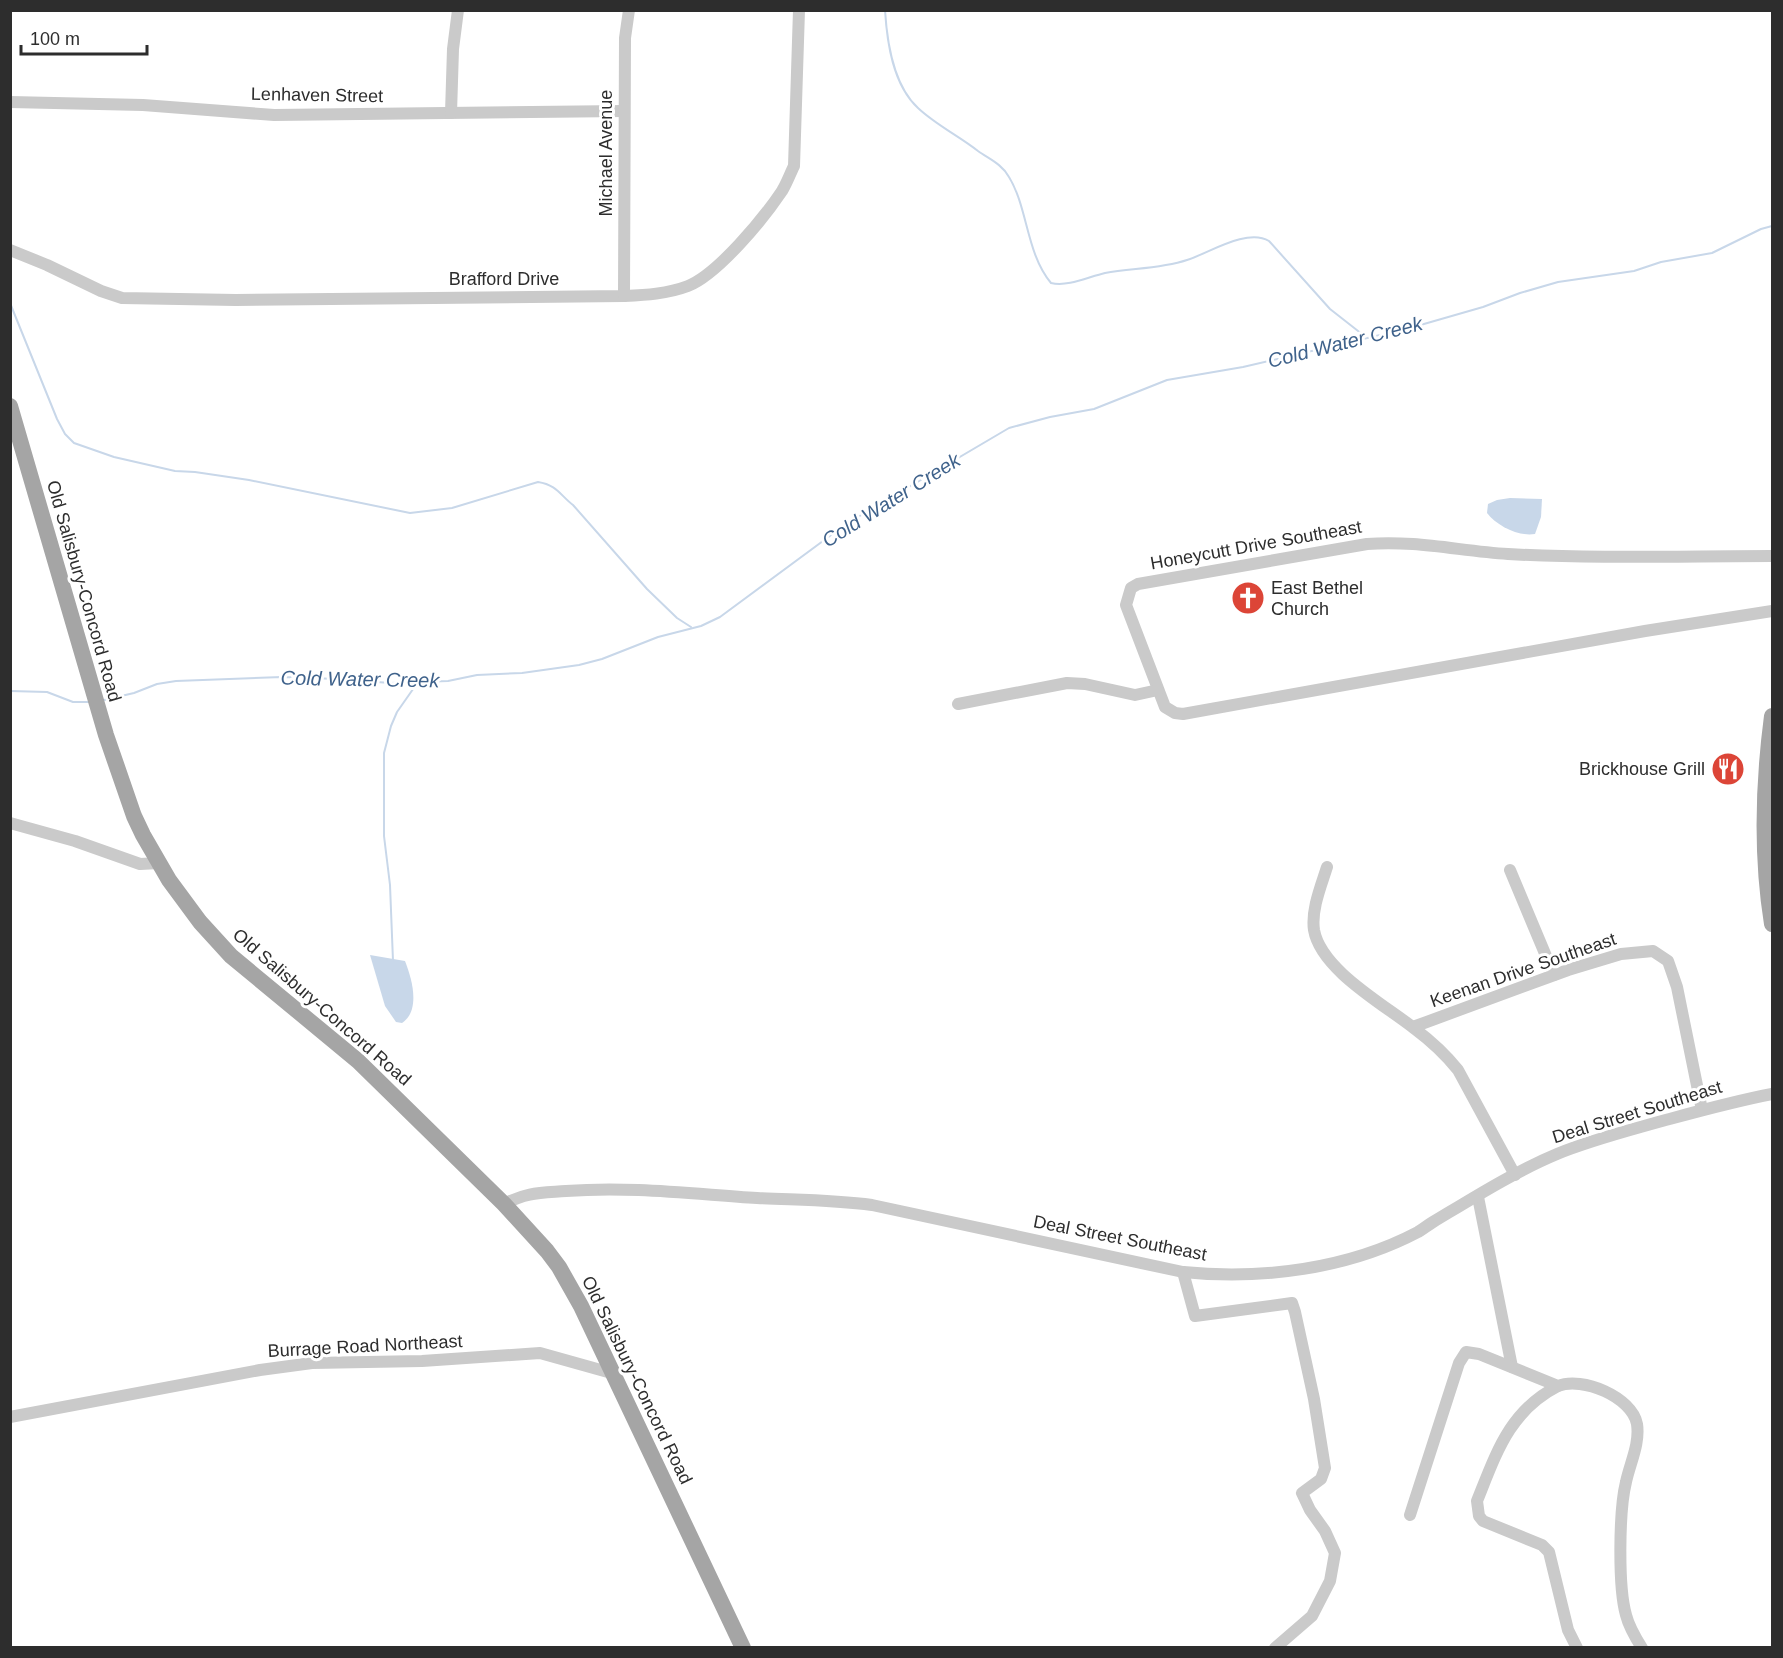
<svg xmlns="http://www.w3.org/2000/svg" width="1783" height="1658" font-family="Arial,sans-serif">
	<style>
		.water { fill: #c8d7e9 }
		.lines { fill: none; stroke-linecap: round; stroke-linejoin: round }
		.stream { stroke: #c8d7e9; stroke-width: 2 }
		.minor { stroke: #cacaca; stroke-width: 12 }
		.major { stroke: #a5a5a5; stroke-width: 16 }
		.labels { text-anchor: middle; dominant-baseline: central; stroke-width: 6; stroke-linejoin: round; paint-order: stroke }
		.street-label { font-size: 18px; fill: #2d2d2d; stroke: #fff }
		.poi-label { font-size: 18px; fill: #2d2d2d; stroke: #fff; text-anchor: start }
		.water-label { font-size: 20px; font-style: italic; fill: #3f628b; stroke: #fff }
	</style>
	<rect width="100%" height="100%" fill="#fff"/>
	<g class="water">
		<path d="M1510,498L1542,499L1541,517L1535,534C1519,537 1497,526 1487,513L1488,504L1497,500Z"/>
		<path d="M370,955L405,961C412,979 421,1010 402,1023L396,1022L385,1006Z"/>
	</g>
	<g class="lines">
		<g class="stream">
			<path d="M885,10C887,43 893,85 918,108C936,125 959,136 978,151C989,159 1002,164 1009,177C1028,208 1026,253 1051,283C1068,287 1088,277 1105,273C1132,268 1160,269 1187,260C1209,253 1247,228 1269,241L1330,309L1367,338"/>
			<path d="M10,303L57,419L65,434L74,443L114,457L175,471L195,472L249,480L410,513L452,508L538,482C557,485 560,495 573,505L647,589L677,618L691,627"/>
			<path d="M10,691L47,692L73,702H89"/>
			<path d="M104,700L134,693L157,684L176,681L282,677L338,679L390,683L448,681L477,675L522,673L579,665L602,659L658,637L701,626L720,617L846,524L1009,428L1050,417L1094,409L1167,380L1243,367L1410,328L1483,307L1520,293L1558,282L1634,271L1661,262L1712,253L1761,229L1772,226"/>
			<path d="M393,961L390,885L384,836V753L391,726L397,712L418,682"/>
		</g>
		<g class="minor">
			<path d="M10,102L143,105L274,115L624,111"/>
			<path d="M451,113L453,49L458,10"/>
			<path d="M10,250L47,265L101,291L122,298L236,300L624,296C645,295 667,294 688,286C718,274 764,218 782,191C787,183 790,174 794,166L799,10"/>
			<path d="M624,296L625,38L629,10"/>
			<path d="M1772,556C1684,556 1596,559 1508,554C1460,551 1415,540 1367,544L1138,584L1131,588L1126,605L1165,707L1175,713L1183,714L1645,631L1772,611"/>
			<path d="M958,704L1067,683L1085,684L1135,695L1158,690"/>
			<path d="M10,823L75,841L140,864L159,863"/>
			<path d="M1327,867C1321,886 1311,910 1314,930C1321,970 1385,1005 1415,1029C1431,1041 1446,1055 1458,1070L1515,1175"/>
			<path d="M1510,870L1554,975"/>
			<path d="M1413,1027L1568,970L1621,954L1653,951L1668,961L1677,987L1702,1110"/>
			<path d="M1478,1197L1512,1367"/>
			<path d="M504,1204C527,1192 540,1193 566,1191C630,1186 693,1194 757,1198C796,1200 833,1200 872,1205L1183,1272C1261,1280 1348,1269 1418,1232C1423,1229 1428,1225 1433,1222C1473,1198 1514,1172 1557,1154C1591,1140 1627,1131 1662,1121C1699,1111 1735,1101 1772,1094"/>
			<path d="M1183,1272L1195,1316L1292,1303L1295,1312L1314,1399L1325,1468L1321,1479L1302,1493L1310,1510L1325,1531L1335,1553L1330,1581L1312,1616L1275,1648"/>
			<path d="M1558,1386C1509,1411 1496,1454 1477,1501L1479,1516L1483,1521L1542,1545L1549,1552L1568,1630L1577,1648"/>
			<path d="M10,1417L260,1370L312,1363L422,1361L540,1353L615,1374"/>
			<path d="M1410,1515L1459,1363L1466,1352L1479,1354L1558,1386C1582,1376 1632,1397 1637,1424C1640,1444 1630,1463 1626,1482C1619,1510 1618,1587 1626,1615C1629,1627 1635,1637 1642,1648"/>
		</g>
		<g class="major">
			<path d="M10,406L106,735L134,816L143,835L169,880L200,922L231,956L358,1061L504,1204L547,1251L559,1267L581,1306L743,1648"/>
			<path d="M1772,716C1763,785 1761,855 1772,924"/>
		</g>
	</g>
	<defs>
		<g id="church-disc" transform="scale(1.725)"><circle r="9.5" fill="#dc4537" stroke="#fff"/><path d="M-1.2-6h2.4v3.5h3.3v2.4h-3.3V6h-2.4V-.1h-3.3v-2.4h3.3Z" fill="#fff"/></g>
		<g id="restaurant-disc" transform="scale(1.725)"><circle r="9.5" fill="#dc4537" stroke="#fff"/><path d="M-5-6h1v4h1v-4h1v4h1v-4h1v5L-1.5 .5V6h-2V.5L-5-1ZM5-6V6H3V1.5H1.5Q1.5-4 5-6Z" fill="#fff"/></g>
	</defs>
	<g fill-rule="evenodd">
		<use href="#church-disc" x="1248" y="598"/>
		<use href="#restaurant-disc" x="1728" y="769"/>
	</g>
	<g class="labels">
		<g class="street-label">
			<text transform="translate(317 95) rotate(1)">Lenhaven Street</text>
			<text transform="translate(606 153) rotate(-90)">Michael Avenue</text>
			<text x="504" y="279">Brafford Drive</text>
			<text transform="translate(1256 545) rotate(-10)">Honeycutt Drive Southeast</text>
			<text transform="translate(84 591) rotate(74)">Old Salisbury-Concord Road</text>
			<text transform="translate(1523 970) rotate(-19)">Keenan Drive Southeast</text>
			<text transform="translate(322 1007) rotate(41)">Old Salisbury-Concord Road</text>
			<text transform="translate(1637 1112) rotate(-17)">Deal Street Southeast</text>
			<text transform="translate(1120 1238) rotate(11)">Deal Street Southeast</text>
			<text transform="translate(365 1346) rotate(-3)">Burrage Road Northeast</text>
			<text transform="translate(637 1380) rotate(64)">Old Salisbury-Concord Road</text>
		</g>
		<g class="poi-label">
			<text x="1271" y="588">East Bethel<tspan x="1271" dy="21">Church</tspan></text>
			<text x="1705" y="769" text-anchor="end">Brickhouse Grill</text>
		</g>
		<g class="water-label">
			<text transform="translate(1345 342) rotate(-14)">Cold Water Creek</text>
			<text transform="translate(891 500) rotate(-32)">Cold Water Creek</text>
			<text transform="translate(360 679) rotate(1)">Cold Water Creek</text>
		</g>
	</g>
	<rect width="1783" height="1658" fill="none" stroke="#2d2d2d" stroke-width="24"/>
	<path d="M21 45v9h126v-9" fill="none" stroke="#2d2d2d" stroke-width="3"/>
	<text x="30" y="45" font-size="18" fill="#2d2d2d" stroke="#ffffff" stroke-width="4.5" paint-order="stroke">100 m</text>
</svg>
